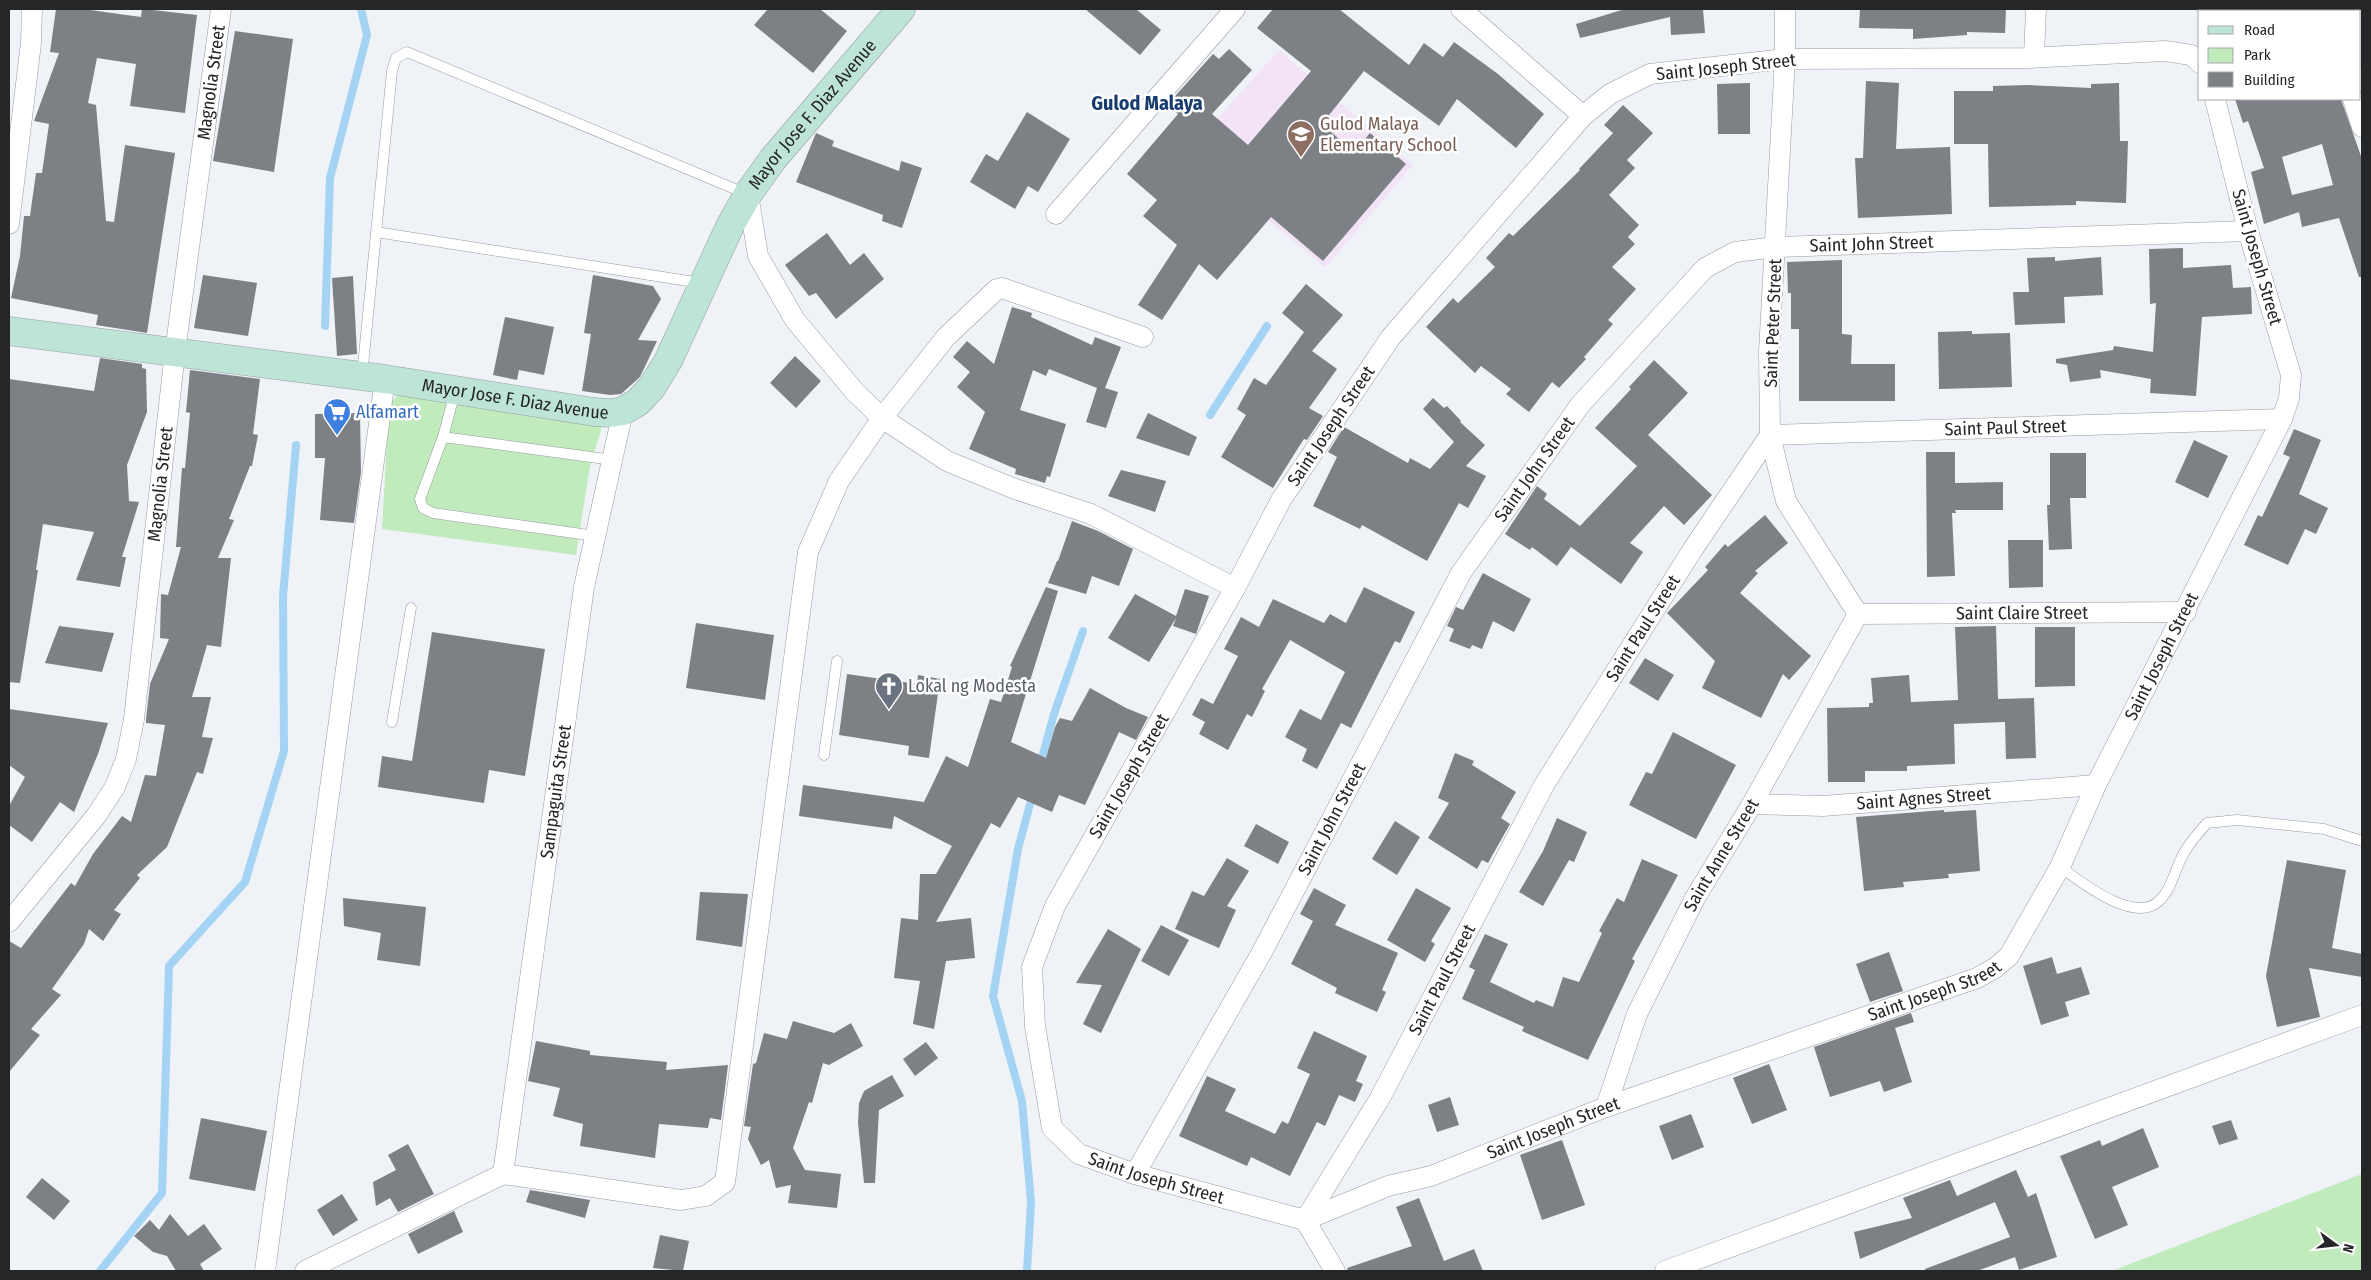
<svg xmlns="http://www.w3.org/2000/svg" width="2371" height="1280" font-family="'Fira Sans Condensed',sans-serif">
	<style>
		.education { fill: #f2e3f6 }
		.green { fill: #c1eabd }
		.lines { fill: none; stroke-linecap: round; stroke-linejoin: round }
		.stream { stroke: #a4d3f4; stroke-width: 8 }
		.building { fill: #7d8085; fill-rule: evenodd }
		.lane-casing { stroke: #979ba0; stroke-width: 11 }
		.street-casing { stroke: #979ba0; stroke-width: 21 }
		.secondary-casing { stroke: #979ba0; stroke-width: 29 }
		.lane { stroke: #fff; stroke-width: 10 }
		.street { stroke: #fff; stroke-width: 20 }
		.secondary { stroke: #bee4d8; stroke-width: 28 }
		.labels { text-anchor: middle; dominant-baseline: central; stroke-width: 5; stroke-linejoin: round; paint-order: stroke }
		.street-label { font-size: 18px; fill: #252628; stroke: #fff }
		.education-label { font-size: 18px; fill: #785e54; stroke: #fff; text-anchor: start }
		.shop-label { font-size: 18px; fill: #366cbe; stroke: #fff; text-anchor: start }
		.worship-label { font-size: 18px; fill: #5b616d; stroke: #fff; text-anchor: start }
		.quarter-label { font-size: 20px; font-weight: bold; fill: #173a6f; stroke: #fff }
	</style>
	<rect width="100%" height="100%" fill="#eff3f8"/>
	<path class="education" d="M1279,50L1413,165L1325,268L1188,151Z"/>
	<g class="green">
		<path d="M404,389L604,420L590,466L576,555L382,529L389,404Z"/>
		<path d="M2362,1174V1271H2112Z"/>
	</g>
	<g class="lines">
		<g class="stream">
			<path d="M325,326L330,178L367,35L361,9"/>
			<path d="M1210,415L1267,326"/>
			<path d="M1040,765L1054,714L1083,631"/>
			<path d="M100,1271L162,1193L169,966L245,882L284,751L283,596L296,445"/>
			<path d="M1027,1271L1031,1202L1022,1101L993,996L1018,849L1033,793"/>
		</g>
	</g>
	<g class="building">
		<path d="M56,9H83L141,17L142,9H144L197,15L185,113L130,106L136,64L97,58L88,103L96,105L106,221L114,222L125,145L175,153L147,333L96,325L98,315L11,298L20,256L24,216H30L36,173H42L49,124L34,121L59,53L50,52Z"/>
		<path d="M768,9H820L847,31L813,73L754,25Z"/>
		<path d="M1085,9H1136L1161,30L1140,55Z"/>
		<path d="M1273,9H1339L1409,65L1424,43L1443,57L1454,42L1498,74L1544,114L1516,148L1457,99L1439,126L1364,71L1322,124L1354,152L1370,133L1406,164L1323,261L1271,217L1217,280L1199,264L1162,320L1138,305L1177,245L1143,216L1157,200L1127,174L1178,114L1167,105L1213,54L1219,59L1229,49L1252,70L1212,114L1248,145L1311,71L1257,28Z"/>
		<path d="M1625,9H1703L1705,33L1671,35L1670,17L1580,38L1576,24Z"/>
		<path d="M1860,9H2006L2005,33L1967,32V35L1913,39V29L1859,28Z"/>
		<path d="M235,31L293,39L274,172L213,161Z"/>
		<path d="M1866,81L1899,83L1896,149L1950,147L1952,214L1858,218L1855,158H1863Z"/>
		<path d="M1750,83V134H1718L1717,84Z"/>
		<path d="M2119,83L2120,141H2128L2126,203L2076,201V205L1989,207L1988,144H1954V91H1993V86L2029,85L2091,88V84Z"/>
		<path d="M2235,99H2341L2362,159V277H2359L2339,218L2302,227L2299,212L2264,224L2251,172L2264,168L2248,121L2243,123ZM2322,144L2333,185L2292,195L2282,157Z"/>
		<path d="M1623,105L1653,133L1627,160L1635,168L1609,195L1639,225L1628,237L1635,244L1612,267L1636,289L1608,320L1613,324L1584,357L1586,359L1559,388L1552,382L1529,412L1506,394L1511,389L1481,366L1475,373L1426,327L1453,298L1458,303L1495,267L1486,258L1509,233L1513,236L1580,170L1579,169L1613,133L1604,125Z"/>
		<path d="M1027,112L1070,139L1038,192L1028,186L1015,209L970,182L986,154L998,161Z"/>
		<path d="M816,133L834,141L832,146L899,171L901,161L922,168L902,228L882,221L883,215L796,182Z"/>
		<path d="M827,233L850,265L864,253L884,279L836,319L816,293L809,296L785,265Z"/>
		<path d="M2183,248V268L2231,265L2233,288L2251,287L2252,314L2202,317L2196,396L2150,393L2151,379L2100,370L2101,378L2070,382L2067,365L2056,363V359L2113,350L2114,346L2153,352L2156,303L2150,304L2149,249Z"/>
		<path d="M2055,257V261L2101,257L2103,295L2064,297L2065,323L2015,325L2013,292H2029L2027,258Z"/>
		<path d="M1842,260V334L1852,335L1851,364H1895V401H1799V329H1791V293H1788L1787,262Z"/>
		<path d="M203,275L257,283L248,336L194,328Z"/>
		<path d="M593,275L653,286L661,299L638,340L657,341L640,377L621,394L610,395L582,391L591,334L584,333Z"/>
		<path d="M353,276L357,354L337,356L332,278Z"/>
		<path d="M1306,284L1343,315L1312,351L1337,369L1309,408L1323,416L1307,440L1304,439L1300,445L1273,488L1221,457L1246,415L1237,409L1254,378L1266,385L1304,332L1282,313Z"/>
		<path d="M1012,307L1032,313L1031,317L1092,345L1095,337L1121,347L1105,388L1118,392L1106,428L1086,422L1097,388L1049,369L1046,376L1033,370L1020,410L1066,424L1050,477L1047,476L1045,483L1015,474L1016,469L969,449L985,412L957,387L970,372L953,357L967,341L994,364Z"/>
		<path d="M505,317L554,327L544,375L519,370L517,380L493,375Z"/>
		<path d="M1972,331V334L2010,333L2012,387L1939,389L1938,332Z"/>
		<path d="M795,356L821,381L796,408L770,383Z"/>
		<path d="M100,358L142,364V368L146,369L147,412L127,465L129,501L139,502L122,557H126L120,587L76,580L94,532L43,524L36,570H38L20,683L9,682V379L94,391Z"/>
		<path d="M1654,360L1688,393L1648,435L1712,495L1684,525L1664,506L1630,543L1643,552L1621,584L1571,547L1557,566L1532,547L1530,550L1505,534L1537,486L1547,494L1544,499L1580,526L1637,466L1595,428L1631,389L1629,387Z"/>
		<path d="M190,370L260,379L253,434L258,435L252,466H250L229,519L234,520L218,558H231L221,647L207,645L192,697H211L202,737L213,738L203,774L197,772L167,847L137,875L140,878L114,910L121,914L103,941L89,929L84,944L52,989L61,995L31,1029L40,1035L9,1072V941L21,948L71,883L75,886L93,854L122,816L131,822L145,775L156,776L165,725L146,723V719L150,684L169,639L160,638L161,594L168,595L181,547H176L182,468H185L190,413L186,412Z"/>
		<path d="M1433,398L1444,408L1447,406L1461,421L1460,422L1485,445L1466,466L1486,476L1468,508L1459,503L1427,561L1362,525L1360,529L1313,506L1337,457L1328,452L1344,427L1408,463L1410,458L1430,469L1454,442L1423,409Z"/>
		<path d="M360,413L361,472L354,523L320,520L325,458H315V414Z"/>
		<path d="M1148,413L1197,437L1189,456L1136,438Z"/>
		<path d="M2294,429L2321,440L2299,494L2328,508L2316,534L2305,529L2288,565L2244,545L2258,515L2262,517L2290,457L2283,454Z"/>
		<path d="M2194,440L2228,456L2208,498L2175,482Z"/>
		<path d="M1926,452H1955V483L2003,482V510H1955L1956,513H1952L1955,576L1927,577Z"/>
		<path d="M2050,453H2086V498H2070L2072,549L2049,550L2047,505H2050Z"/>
		<path d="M1121,470L1166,481L1155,512L1108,496Z"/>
		<path d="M1765,515L1788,543L1755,571L1758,573L1740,593L1811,656L1789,680L1783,674L1761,718L1702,688L1715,661L1667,613L1708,570L1705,567L1725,544L1728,547Z"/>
		<path d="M1072,521L1098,531L1133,549L1119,586L1092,576L1086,594L1048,583L1057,561H1058Z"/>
		<path d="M2008,540H2043V587L2009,588Z"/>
		<path d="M1483,573L1531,599L1514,632L1493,621L1482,649L1472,645L1470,649L1449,641L1454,629L1447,626L1456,607L1463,610Z"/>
		<path d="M1046,587L1058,591L1011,742L1046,758L1055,727L1060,718L1072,721L1090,688L1126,708L1148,717L1136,740L1119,732L1085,805L1059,795L1052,812L1018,797L1000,828L991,823L936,922L971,918L975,958L946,961L934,1029L913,1024L920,981L894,978L901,918L918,920L920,874H936L952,846L894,816L892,829L799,816L803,785L924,802L946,756L968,767L990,699L1001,702L1012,667L1010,666Z"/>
		<path d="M1364,587L1415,612L1400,643L1395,641L1351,728L1341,723L1317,769L1302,761L1307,749L1285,737L1300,709L1321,720L1345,672L1290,640L1262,689L1265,691L1252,717L1247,714L1228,750L1199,734L1205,722L1192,715L1201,698L1213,704L1238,656L1224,649L1241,617L1259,627L1273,599L1324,623L1330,614L1346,623Z"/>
		<path d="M1185,589L1209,596L1196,634L1173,626L1176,618L1149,662L1108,638L1135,594L1176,616Z"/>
		<path d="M696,623L774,635L765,700L686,688Z"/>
		<path d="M59,626L114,633L102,672L45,663Z"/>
		<path d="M1996,626L1998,699L2034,698L2036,758L2006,759L2005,722L1954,724L1955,764L1907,766V771H1865V782H1828L1827,708L1869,707V703H1873L1871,678L1909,675L1911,702L1958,700L1955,627Z"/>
		<path d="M2035,627H2075V686L2035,687Z"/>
		<path d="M432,632L545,649L525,776L489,770L484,803L378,787L382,756L412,761Z"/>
		<path d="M1645,658L1674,675L1658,701L1629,683Z"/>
		<path d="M847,674L917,684L918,675L940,679L929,758L908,755L909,746L839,735Z"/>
		<path d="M9,709L108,723L98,754L74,812L60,802L32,842L9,825V806L25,777L9,765Z"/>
		<path d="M1673,732L1736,765L1696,839L1629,805L1646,772L1652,774Z"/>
		<path d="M1455,753L1474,761L1472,765L1516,792L1501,818L1510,824L1488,863L1482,860L1477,869L1428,838L1449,803L1438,798Z"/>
		<path d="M1944,810V812L1976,810L1980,871L1948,874L1949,878L1903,882L1904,887L1864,891L1856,817Z"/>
		<path d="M1557,818L1587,832L1574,862L1569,860L1543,906L1519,892L1543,851Z"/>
		<path d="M1395,821L1420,837L1397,875L1372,859Z"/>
		<path d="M1256,824L1289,842L1278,864L1244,846Z"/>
		<path d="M1227,858L1249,871L1227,906L1236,910L1219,948L1175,929L1192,891L1204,896Z"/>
		<path d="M1642,859L1678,875L1632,959L1635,961L1588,1060L1522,1031L1524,1027L1462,999L1475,970L1469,967L1485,934L1508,944L1490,982L1534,1003L1536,1000L1553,1007L1563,977L1579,982L1602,933L1599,931L1617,898L1624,902Z"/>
		<path d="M2287,860L2346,870L2332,948L2362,954V977L2309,968L2320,1017L2277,1027L2266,976Z"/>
		<path d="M1314,888L1346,905L1335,925L1398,953L1382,990L1386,992L1377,1012L1335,993L1337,988L1291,964L1313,921L1300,914Z"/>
		<path d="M1416,888L1451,908L1431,941L1435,944L1425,962L1387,940Z"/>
		<path d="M700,892L748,894L742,947L696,940Z"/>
		<path d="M343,898L426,907L420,966L377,960L381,933L344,926Z"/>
		<path d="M1161,925L1189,940L1169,976L1141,961Z"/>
		<path d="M1108,929L1141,949L1101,1033L1083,1024L1102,985L1076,983Z"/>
		<path d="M1889,952L1903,991L1870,1002L1856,964Z"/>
		<path d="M2052,957L2057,974L2081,967L2090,994L2065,1002L2069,1016L2041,1025L2023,966Z"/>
		<path d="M1911,1013L1914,1022L1895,1028L1912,1082L1884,1092L1880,1081L1830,1097L1814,1047Z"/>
		<path d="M793,1021L834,1033L851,1023L863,1046L829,1065L823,1063L812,1103L809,1102L806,1111L793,1148L805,1170L841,1174L837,1208L788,1203L791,1185L776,1188L769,1160L761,1165L748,1139L751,1127L744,1126L753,1064L756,1063L764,1033L787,1039Z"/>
		<path d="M1314,1031L1367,1056L1356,1081L1363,1084L1355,1102L1339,1095L1325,1126L1317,1122L1290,1176L1251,1157L1247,1166L1179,1136L1207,1076L1236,1089L1225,1111L1275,1134L1282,1121L1288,1124L1310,1074L1297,1068Z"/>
		<path d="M536,1041L590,1051V1055L667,1062L666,1070L728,1065L721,1120L710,1118L708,1128L659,1124L655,1158L580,1146L583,1124L553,1116L560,1088L528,1081Z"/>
		<path d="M926,1042L938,1058L915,1076L903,1059Z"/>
		<path d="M1769,1064L1787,1110L1752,1124L1733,1078Z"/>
		<path d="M892,1075L904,1096L879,1110L875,1183H864L858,1123L859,1103L864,1091Z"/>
		<path d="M1450,1097L1459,1125L1437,1132L1428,1105Z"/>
		<path d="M1691,1114L1704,1147L1672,1160L1659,1126Z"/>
		<path d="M201,1118L267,1131L255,1191L189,1179Z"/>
		<path d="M2231,1120L2238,1139L2219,1145L2212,1126Z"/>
		<path d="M2143,1128L2159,1167L2112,1187L2128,1225L2095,1239L2060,1156L2100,1140L2102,1146Z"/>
		<path d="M1562,1140L1585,1205L1542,1220L1520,1155Z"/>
		<path d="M408,1144L434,1194L398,1212L390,1198L376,1206L373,1182L396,1170L388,1155Z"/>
		<path d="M2016,1170L2028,1197L2036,1193L2057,1257L2019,1270L2015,1257L1977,1271H1925V1269L2010,1237L1995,1202L1860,1259L1854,1232L1912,1218L1903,1198L1950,1180L1957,1196Z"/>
		<path d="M42,1178L70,1201L54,1220L26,1197Z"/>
		<path d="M530,1190L590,1200L585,1218L526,1202Z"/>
		<path d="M342,1194L358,1220L333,1236L317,1210Z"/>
		<path d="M1419,1198L1444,1261L1474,1249L1483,1271H1348L1347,1268L1412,1246L1396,1207Z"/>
		<path d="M454,1211L463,1232L418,1254L408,1234Z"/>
		<path d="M170,1214L188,1236L204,1224L222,1249L200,1264L204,1271H176L167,1256L153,1252L134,1236L150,1220L159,1230Z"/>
		<path d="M660,1235L689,1241L683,1271L653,1268Z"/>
	</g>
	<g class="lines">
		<g class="lane-casing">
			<g id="lane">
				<path d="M376,232L701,283"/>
				<path d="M362,376L392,71L396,58L407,52L747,194"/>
				<path d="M443,437L455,392"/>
				<path d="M595,536L433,513L423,508L420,499L443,437L613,460"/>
				<path d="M392,722L411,608"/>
				<path d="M824,755L837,661"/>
				<path d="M2060,867C2080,881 2134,925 2159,901C2172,889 2175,868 2184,853C2190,842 2198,833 2207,823L2237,820L2324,829L2362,841"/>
			</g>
		</g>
		<g class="street-casing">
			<g id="street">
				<path d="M1461,9L1583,116"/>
				<path d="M1785,9V59L1769,352L1770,435L1786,501L1858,614"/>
				<path d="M2322,9L2323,11"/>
				<path d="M2034,57L2036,9"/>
				<path id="s1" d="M2200,63L2191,55L2165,51L2029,58L1785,59L1650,74L1610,94L1583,116L1391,337L1281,500L1235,588L1055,906L1032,967L1035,1026L1052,1128L1079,1154L1135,1174L1305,1220L1388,1186L1431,1176L1606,1107L1977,978L1995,968L2009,956L2060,867L2096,785L2282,419L2289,398L2291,375L2248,231L2215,99"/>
				<path d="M2360,80L2362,76"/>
				<path d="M2353,99L2362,127"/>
				<path d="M748,194L758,256L795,320L855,392L882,418L947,461L1015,489L1091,514L1235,588"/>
				<path d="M1056,214L1235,9"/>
				<path d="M9,224L31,43L32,9"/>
				<path id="s2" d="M1858,614L2186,612"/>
				<path id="s3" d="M1752,804L1823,806L2096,785"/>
				<path id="s4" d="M9,922L96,816L115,787L126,759L134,719L175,352L221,9"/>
				<path id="s5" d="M1606,1107L1637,1014L1695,898L1752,804L1858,614"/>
				<path id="s6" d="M503,1174L584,587L623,411"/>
				<path id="s7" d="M1135,1174L1262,952L1461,573L1580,405L1705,268L1735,252L1776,247L2248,231"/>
				<path d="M265,1271L385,379"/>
				<path d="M305,1271L503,1174L681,1200L706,1196L725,1182L808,552L839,481L882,418L946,337L997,289L1002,288L1143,337"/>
				<path id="s8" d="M1335,1271L1305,1220L1380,1098L1544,785L1693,549L1770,435L2282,419"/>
				<path d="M1665,1271L2362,1015"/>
			</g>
		</g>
		<g class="secondary-casing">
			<g id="secondary">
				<path id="s9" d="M9,331L385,379L594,412L610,413L623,411L638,402L652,387L668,361L730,226L748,194L773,159L901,9"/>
			</g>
		</g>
		<use href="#lane" class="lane"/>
		<use href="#street" class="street"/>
		<use href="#secondary" class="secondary"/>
	</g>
	<defs>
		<g id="school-pin" transform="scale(1.4375)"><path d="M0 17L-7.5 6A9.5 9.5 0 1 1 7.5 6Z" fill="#8d6e63" stroke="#fff"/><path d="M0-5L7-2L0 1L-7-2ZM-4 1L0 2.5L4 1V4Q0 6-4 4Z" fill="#fff"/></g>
		<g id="supermarket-pin" transform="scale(1.4375)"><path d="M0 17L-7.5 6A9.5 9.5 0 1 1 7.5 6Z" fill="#3f7fe0" stroke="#fff"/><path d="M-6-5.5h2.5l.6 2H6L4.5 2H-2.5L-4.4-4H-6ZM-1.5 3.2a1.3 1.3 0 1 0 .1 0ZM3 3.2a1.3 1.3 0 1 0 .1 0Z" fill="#fff"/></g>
		<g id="church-pin" transform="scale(1.4375)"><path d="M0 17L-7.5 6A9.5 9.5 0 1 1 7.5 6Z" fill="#6b7280" stroke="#fff"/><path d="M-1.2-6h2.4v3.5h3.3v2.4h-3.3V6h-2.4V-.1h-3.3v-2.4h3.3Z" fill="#fff"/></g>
	</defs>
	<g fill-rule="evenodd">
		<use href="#school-pin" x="1301" y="134"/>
		<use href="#supermarket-pin" x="337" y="412"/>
		<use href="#church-pin" x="889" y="686"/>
	</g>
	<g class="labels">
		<g class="street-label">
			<text transform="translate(1726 67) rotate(-6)">Saint Joseph Street</text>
			<text stroke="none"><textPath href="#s4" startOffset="884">Magnolia Street</textPath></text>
			<text stroke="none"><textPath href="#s9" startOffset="976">Mayor Jose F. Diaz Avenue</textPath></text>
			<text stroke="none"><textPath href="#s7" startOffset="1246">Saint John Street</textPath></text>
			<text transform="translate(2257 257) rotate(74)">Saint Joseph Street</text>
			<text transform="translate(1773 323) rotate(-88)">Saint Peter Street</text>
			<text stroke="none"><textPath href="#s9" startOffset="511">Mayor Jose F. Diaz Avenue</textPath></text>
			<text transform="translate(1331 426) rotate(-56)">Saint Joseph Street</text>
			<text stroke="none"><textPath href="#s8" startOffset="1208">Saint Paul Street</textPath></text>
			<text stroke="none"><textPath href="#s7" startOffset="811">Saint John Street</textPath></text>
			<text stroke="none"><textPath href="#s4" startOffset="479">Magnolia Street</textPath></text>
			<text stroke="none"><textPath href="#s2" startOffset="164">Saint Claire Street</textPath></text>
			<text stroke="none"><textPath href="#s8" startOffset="741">Saint Paul Street</textPath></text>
			<text stroke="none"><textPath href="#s1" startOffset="3179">Saint Joseph Street</textPath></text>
			<text transform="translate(1129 776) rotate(-60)">Saint Joseph Street</text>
			<text stroke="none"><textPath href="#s6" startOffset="386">Sampaguita Street</textPath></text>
			<text stroke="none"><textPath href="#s3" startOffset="172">Saint Agnes Street</textPath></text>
			<text stroke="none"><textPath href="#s7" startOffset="406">Saint John Street</textPath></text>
			<text stroke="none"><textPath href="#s5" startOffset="278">Saint Anne Street</textPath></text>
			<text stroke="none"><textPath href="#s8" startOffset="336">Saint Paul Street</textPath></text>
			<text stroke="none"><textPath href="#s1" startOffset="2759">Saint Joseph Street</textPath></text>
			<text stroke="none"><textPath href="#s1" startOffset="2354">Saint Joseph Street</textPath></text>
			<text stroke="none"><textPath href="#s1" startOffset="1934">Saint Joseph Street</textPath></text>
		</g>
		<g class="education-label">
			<text x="1320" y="124">Gulod Malaya<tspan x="1320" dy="21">Elementary School</tspan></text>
		</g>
		<g class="shop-label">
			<text x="356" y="412">Alfamart</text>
		</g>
		<g class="worship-label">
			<text x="908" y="686">Lokal ng Modesta</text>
		</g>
		<g class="quarter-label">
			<text x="1147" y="103">Gulod Malaya</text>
		</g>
	</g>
	<rect width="2371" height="1280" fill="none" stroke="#252628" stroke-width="20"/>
	<rect x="2198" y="10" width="162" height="90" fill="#ffffff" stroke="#a8a8a9"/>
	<rect x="2208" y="26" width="25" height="8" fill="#bee4d8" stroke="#a8a8a9"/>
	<text x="2244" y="35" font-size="15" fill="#252628">Road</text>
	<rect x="2208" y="48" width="25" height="15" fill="#c1eabd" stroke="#a8a8a9"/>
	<text x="2244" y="60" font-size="15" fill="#252628">Park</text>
	<rect x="2208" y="72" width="25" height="15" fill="#7d8085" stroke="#a8a8a9"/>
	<text x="2244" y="85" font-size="15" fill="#252628">Building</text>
	<g transform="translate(2336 1245) rotate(105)" stroke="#ffffff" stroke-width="4" paint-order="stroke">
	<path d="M0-4L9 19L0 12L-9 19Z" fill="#252628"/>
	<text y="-8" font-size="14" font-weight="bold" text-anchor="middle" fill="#252628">N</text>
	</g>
</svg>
